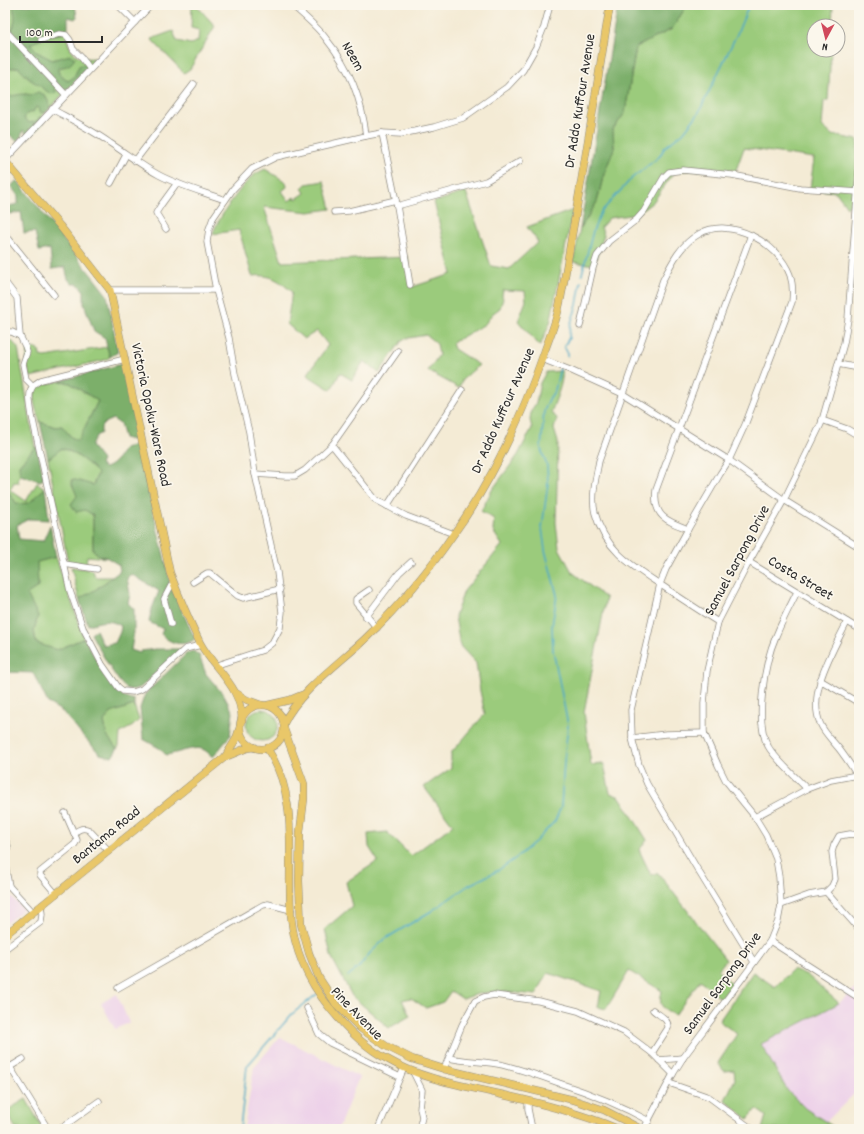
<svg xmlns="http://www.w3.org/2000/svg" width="864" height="1134" font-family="Dekko,sans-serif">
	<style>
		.built { fill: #edd1e9 }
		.green { fill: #9bcb7b; stroke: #637b53 }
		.forest { fill: #7caf6b; stroke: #546d4b }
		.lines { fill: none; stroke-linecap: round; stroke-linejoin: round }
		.stream { stroke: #48a8c7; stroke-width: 1.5 }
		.minor-casing { stroke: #908b80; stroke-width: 7 }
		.major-casing { stroke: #908b80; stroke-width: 8 }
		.minor { stroke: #fff; stroke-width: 5.5 }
		.major { stroke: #e9c769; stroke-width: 7 }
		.labels { text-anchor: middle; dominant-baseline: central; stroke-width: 3.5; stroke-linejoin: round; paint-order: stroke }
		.street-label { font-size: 15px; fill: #2b2b2b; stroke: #fbf7ec }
	</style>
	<rect width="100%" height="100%" fill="#fbf7ec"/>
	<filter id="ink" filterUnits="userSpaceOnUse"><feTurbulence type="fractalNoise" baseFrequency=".025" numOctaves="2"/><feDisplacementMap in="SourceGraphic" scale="8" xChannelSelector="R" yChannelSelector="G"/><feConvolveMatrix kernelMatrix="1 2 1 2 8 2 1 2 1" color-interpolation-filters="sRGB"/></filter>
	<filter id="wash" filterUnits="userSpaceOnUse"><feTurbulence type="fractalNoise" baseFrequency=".012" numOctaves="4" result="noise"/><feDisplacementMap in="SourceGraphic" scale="16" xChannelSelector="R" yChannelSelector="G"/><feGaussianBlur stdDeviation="0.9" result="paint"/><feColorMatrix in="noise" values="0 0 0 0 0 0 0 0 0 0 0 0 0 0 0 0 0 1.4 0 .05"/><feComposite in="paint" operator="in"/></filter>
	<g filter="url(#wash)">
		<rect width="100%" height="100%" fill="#f4ebd5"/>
		<g class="built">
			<path d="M5,891L24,909L5,924Z"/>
			<path d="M859,984V1089L826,1122L806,1109L787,1090L761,1044L839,1003Z"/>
			<path d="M117,994L129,1023L115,1029L101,1003Z"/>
			<path d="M280,1037L359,1077L338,1129H244L254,1067Z"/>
		</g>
		<g class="green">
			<path d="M5,5L13,6C16,20 16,28 5,38Z"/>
			<path d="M192,5H196L215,26L190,69L184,73L151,39L173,31L177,41L191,44L198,41L199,30L191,28Z"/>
			<path d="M687,5H833L832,26H814V50H831L828,100L824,101L822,126L832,135L858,140L854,193L851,205L847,207L836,192L810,189L814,158L744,148L736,170L675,171L653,202L637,214L609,218L601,227L604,235L594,265L573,262L580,229L597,202L603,177L614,148L613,129L625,113L636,47L672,29Z"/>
			<path d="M66,33C69,51 75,60 95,58L88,68L79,66L74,77L69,81C63,78 57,74 58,68C66,66 70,66 75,58H60L52,60L37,52L31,44C42,37 53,34 66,33Z"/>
			<path d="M19,67L27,75L29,79L37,83L48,92L55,89V86L69,88L50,108L31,95L26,94L8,97L5,102V69Z"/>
			<path d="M36,107L47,112L42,117L41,116L36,121L30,123L24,119L26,114L33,112Z"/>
			<path d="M265,169L286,182L287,187L282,191L289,201L294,197L296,199L305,193L302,188L306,184L324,181L331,209L309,212L264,207L282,262L408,257L412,287L452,274L434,202L466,192L491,266L509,269L538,242L527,227L573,210L550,323L540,346L518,321L526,301L525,291L503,290L502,295L503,299L500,308L492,314L485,324L452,343L454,349L479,365L462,380L459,388L428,371L439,355L437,344L426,335L403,339L379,373L364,361L352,380L340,373L331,390L307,375L328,345L317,331L304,339L287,324L292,292C279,280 271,274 252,276L239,230L213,234C215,222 244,182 254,175C257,173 261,171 265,169Z"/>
			<path d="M5,341H12L18,348L35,447L19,465L20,475L18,480L19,483L14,482L10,490L26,501L37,483L45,488L29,503L17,504L5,487Z"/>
			<path d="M107,347L110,357L105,360L30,377L27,365V357L28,351L34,348L39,350L40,356L45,357Z"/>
			<path d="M562,371C564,382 555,401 551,413L557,418L554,429L558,442L556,523L559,548L572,572L606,598L584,712L591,765L604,764L610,793L620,797L647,840L639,850L651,875L658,873L726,960L718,970L732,984L721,999L700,980L675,1015C662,1008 658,1006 662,991L629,971L606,1009L598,1007L601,991L548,973L536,995C508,992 490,988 463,999L451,991L443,1002L426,1008L411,998L402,1000L410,1016L389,1028L352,996L331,956L325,929L352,906L346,882L378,861L369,847L368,834L387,832L411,856L453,825L424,787L451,768V753L485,714L480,691L476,663L460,646L455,616L464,591L502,545L493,531L494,519L481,511L492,490L518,455L532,428L530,420L531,411L536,403L540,383L546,372Z"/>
			<path d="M60,381L70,383L98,401L78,441L71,437L62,426L56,427L40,422C36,409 30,398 38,386Z"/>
			<path d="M61,448C76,453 87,462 98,473L93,485L72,484L85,510L93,515V550L100,556L106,557V558L87,556L86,565L68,562L48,459Z"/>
			<path d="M56,557L84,638L57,650L36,643L34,630L38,616L26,594L38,587L36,562Z"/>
			<path d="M71,567L93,570L95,577H112L95,590L79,599Z"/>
			<path d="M134,705L139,720L133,726L120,733L119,746L117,749L107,736L104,721L111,713Z"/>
			<circle cx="262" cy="725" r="16"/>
			<path d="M793,969L807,975L839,1003L761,1044L787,1090L806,1109L837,1129H762L766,1116L756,1109L748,1119L725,1100L735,1079L734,1070L724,1071L718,1063L737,1034L719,1021L753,972L775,987Z"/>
			<path d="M26,1099L43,1129H16L6,1111Z"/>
		</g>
		<g class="forest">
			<path d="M10,5H75L77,17L75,19L68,17V29L66,33C53,34 42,37 31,44L37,52L52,60L70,55L75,58C70,67 66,66 58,68C57,74 63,78 68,81L74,77L79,66L84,64L88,68L69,88L64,91L55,86L56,92L52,94C44,91 40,84 32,81L27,75H24L23,71L20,70L19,67L5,69V38C16,28 16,20 13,6Z"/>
			<path d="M618,5H687L672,29L636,47L625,113L613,129L614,148L603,177L597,202L580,229Z"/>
			<path d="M38,92L45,95L48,101L50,108L47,112L41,113L39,108L36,107L33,112L26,114L24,119L30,123L36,121L41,116L44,119L42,125L29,137L23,130L21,137L17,141L5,131V102L8,97C16,95 22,93 31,95Z"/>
			<path d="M17,180L107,295L118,352L110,357L107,347L105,338L94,331L84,304V291L78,284H72L68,279L65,267L52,269L50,249L39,251L35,232L24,233L21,212L9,214L8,206L18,204V196L11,186Z"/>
			<path d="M122,364L138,435L132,440L124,438L120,424L113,419L106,422L101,427V433L96,436L91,446L102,460L100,465L105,468C114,465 120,456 124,448L136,445L138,448L172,589L195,639C184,647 170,644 161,634L163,629L149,622L151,611L159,591L131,574L127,578L130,594L128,603L134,609V632L131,650L140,653L141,651L155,649H182L141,687C137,689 132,690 128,689C118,686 97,644 91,634L96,630L103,645L115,643L120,632L121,626C109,618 100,622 88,625L79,599L95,590L120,571L119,565L106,557L100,556L93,550V515L85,510L76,512L71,504L77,496L72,484V479L93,485L98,473C87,462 76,453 62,448L48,459L40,422L56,427L62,426L71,437L78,441L98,401L70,383L60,381Z"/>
			<path d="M35,447H37L44,479L40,481L20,475L19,465Z"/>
			<path d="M5,487L17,504L29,503L45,488L49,520L29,519L17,525L19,539L43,541L50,525L56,557L37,562L38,587L27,594L38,616L34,630L36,643L57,650L84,638C92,652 112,689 125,697C128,698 131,699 134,700V705L111,713L104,721L107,736L117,749L112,757L100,754L81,734L63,712L48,703L33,673L5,672Z"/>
			<path d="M193,651L199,655L206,674L223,694L233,712L230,736L213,757C210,755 206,750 202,749C194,746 176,754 166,755L159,748L143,739L140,708L145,694L187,653Z"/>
		</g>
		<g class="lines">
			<g class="stream">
				<path d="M582,274L593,231L601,212L632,178L659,157L665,147L683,133L698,114L737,34L749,5"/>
				<path d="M567,356V352L564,346L569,338L570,326L577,305L581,282"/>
				<path d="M348,976L359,967L370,953L385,939L433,910L469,885L497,871L516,858L536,841L555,821L561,807L564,762L568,725L553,650L552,626L557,595L545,550L542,528L548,483L547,466L541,449L544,411L549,399L555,390L560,368"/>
				<path d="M240,1129L247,1066L292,1014L317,994"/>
			</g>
		</g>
	</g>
	<g filter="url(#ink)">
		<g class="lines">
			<g class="minor-casing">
				<g id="minor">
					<path d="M118,5L135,22"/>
					<path d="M292,5C304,16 318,27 327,40C350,68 362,100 366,136"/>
					<path d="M5,30L66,95"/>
					<path d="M41,40L59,34L66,35L70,40L73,49L81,57L90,69"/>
					<path d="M52,109C72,120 92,130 110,143C127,154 142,166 159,175C180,186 203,192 225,200"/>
					<path d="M382,133L397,206L410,285"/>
					<path d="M5,160L151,5"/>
					<path d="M135,161L194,84"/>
					<path d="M5,176L11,169"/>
					<path d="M111,183L126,155"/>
					<path d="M397,206L486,181L520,161"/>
					<path d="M334,212L349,211L396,200"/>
					<path d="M166,229L156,213L161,205L177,183"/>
					<path d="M5,234L54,295"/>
					<path d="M5,282L17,298L20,336"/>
					<path d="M110,290H216"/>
					<path d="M580,326L593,268L597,256L609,241L636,220L644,211L664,177L669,172L683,170L732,175L800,188L858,192"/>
					<path d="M5,332H12L20,336L25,346L27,352L23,364L26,379L33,386"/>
					<path d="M125,359L41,380C38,382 34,384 33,386C27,394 31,407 32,416L70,591L83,628L102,664L118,687L123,691L133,692L142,689L185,649L201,645"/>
					<path d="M542,359L570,370L623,394L729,460L784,500L859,547"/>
					<path d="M838,364L859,368"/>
					<path d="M822,420L847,429L859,436"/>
					<path d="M332,445L376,500L406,516L454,534"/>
					<path d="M255,474L285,476H295L305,470L332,445L398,351"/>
					<path d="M387,506L462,390"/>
					<path d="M688,529C666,521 653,516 656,490L751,235"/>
					<path d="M749,562L859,629"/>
					<path d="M64,564L97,569"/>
					<path d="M193,582L207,573H210L238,596L243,598L280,589"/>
					<path d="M369,590L356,599V603L377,628"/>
					<path d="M797,592C790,606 782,621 776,636C765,661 754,721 768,746C774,758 797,778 807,789"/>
					<path d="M366,617L399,573L411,562"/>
					<path d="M718,622C700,611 682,599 664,587C634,567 605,551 595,513C591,497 596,477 599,461L663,280C672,262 681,244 699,234C730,216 778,242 790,275C793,284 793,293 792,302L745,425L729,460L720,474L688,529L666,569L660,584L631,710L632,738L639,765L647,784L699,872L754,962"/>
					<path d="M847,622C834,649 807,692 820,723C824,733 833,741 840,750C846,758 852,767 857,775H859"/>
					<path d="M171,624L164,599L173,582"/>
					<path d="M217,665L263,650L272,643L280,628L282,612L277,572L255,474L249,432L235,374L229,338L216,290L207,242L209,229L213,218L233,189L252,169L276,157L366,136L382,133L401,134L434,127L463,118L507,87L523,70L536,47L544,27L550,5"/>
					<path d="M820,680L859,703"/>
					<path d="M632,738L666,734L704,733"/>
					<path d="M755,817L807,789L831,780L857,775"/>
					<path d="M74,833C79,829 83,827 89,830L109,851"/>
					<path d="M5,840L8,846L5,856"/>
					<path d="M5,865L9,886"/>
					<path d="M5,885L9,886L33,912"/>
					<path d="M826,892L859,929"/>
					<path d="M56,894L40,875V872L75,844L77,840L65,813"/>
					<path d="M781,905L809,895L826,892L832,886L835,879L832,852L834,845L839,836L850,834L859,835"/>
					<path d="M770,941L859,998"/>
					<path d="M5,949L41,922L42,914L41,906"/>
					<path d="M118,988L263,905L268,904L291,910"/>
					<path d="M307,1008L319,1034L330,1043L400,1077"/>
					<path d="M652,1053L668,1028C669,1019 660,1016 653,1010"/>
					<path d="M449,1058C467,1062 485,1061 503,1065C522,1070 540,1076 559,1083C590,1093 620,1105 649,1121"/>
					<path d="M659,1060L683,1058"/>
					<path d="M10,1067L48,1129"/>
					<path d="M444,1069L462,1025L475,1001L484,997L494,995L539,1001L578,1011L624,1032L652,1053L673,1074"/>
					<path d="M5,1070L23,1059"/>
					<path d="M413,1072L422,1090L420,1108L422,1117L419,1129"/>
					<path d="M669,1083L709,1097L752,1129"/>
					<path d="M528,1101V1109L532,1129"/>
					<path d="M60,1129L99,1101"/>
					<path d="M378,1129L404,1068"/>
					<path d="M644,1129L673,1074L683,1058L770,941L778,921L781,905L779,877L776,859L766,835L755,817L726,781L718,765L704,733V703L707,671L718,622L749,562L784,500L821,424L844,343L848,319L859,171"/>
				</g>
			</g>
			<g class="major-casing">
				<g id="major">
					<path d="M5,161L60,226L110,290L170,573C179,597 189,620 200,643C215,671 241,685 242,720"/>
					<path d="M236,693L247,700L261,705"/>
					<path d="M268,705L290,700L302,695"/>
					<circle cx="262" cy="727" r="22"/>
					<path d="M284,723C298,692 341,662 366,638C398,607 430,569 455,532C494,478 522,416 544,353C549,338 556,323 559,307C565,279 569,251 574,223C587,150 598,78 610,5"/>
					<path d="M284,729L304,784V799L300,832L299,881L301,924L309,953L319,978L336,1004L360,1028L386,1046L412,1059L444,1069L574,1100L604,1110L641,1129"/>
					<path d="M267,748C301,800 286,858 291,916C294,949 308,981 329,1007C345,1027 364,1047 387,1059C421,1079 460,1085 499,1094C539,1103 580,1113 618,1129"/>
					<path d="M225,757L236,739L240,727"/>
					<path d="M5,935L225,757L247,748L254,747"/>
				</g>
			</g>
			<use href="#minor" class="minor"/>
			<use href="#major" class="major"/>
		</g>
	</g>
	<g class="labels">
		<g class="street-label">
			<text transform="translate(352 57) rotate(60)">Neem</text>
			<text transform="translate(581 101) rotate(-81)">Dr Addo Kuffour Avenue</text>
			<text transform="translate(504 411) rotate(-66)">Dr Addo Kuffour Avenue</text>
			<text transform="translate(150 415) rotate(78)">Victoria Opoku-Ware Road</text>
			<text transform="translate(738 561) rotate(-62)">Samuel Sarpong Drive</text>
			<text transform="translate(800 579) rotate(31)">Costa Street</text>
			<text transform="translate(107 836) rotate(-39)">Bantama Road</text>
			<text transform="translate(723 984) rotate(-54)">Samuel Sarpong Drive</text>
			<text transform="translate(356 1014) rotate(46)">Pine Avenue</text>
		</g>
	</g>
	<rect width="864" height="1134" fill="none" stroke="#fbf7ec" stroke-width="20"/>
	<g transform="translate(826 38) rotate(187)"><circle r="19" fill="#fbf7ec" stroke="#a8a59f"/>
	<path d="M0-3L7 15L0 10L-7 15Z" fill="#d1495b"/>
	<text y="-6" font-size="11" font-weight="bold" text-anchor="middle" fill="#2b2b2b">N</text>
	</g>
	<path d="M20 36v6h82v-6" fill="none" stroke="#2b2b2b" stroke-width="2"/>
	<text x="26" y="36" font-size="12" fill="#2b2b2b" stroke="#fbf7ec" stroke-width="3" paint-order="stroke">100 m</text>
</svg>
